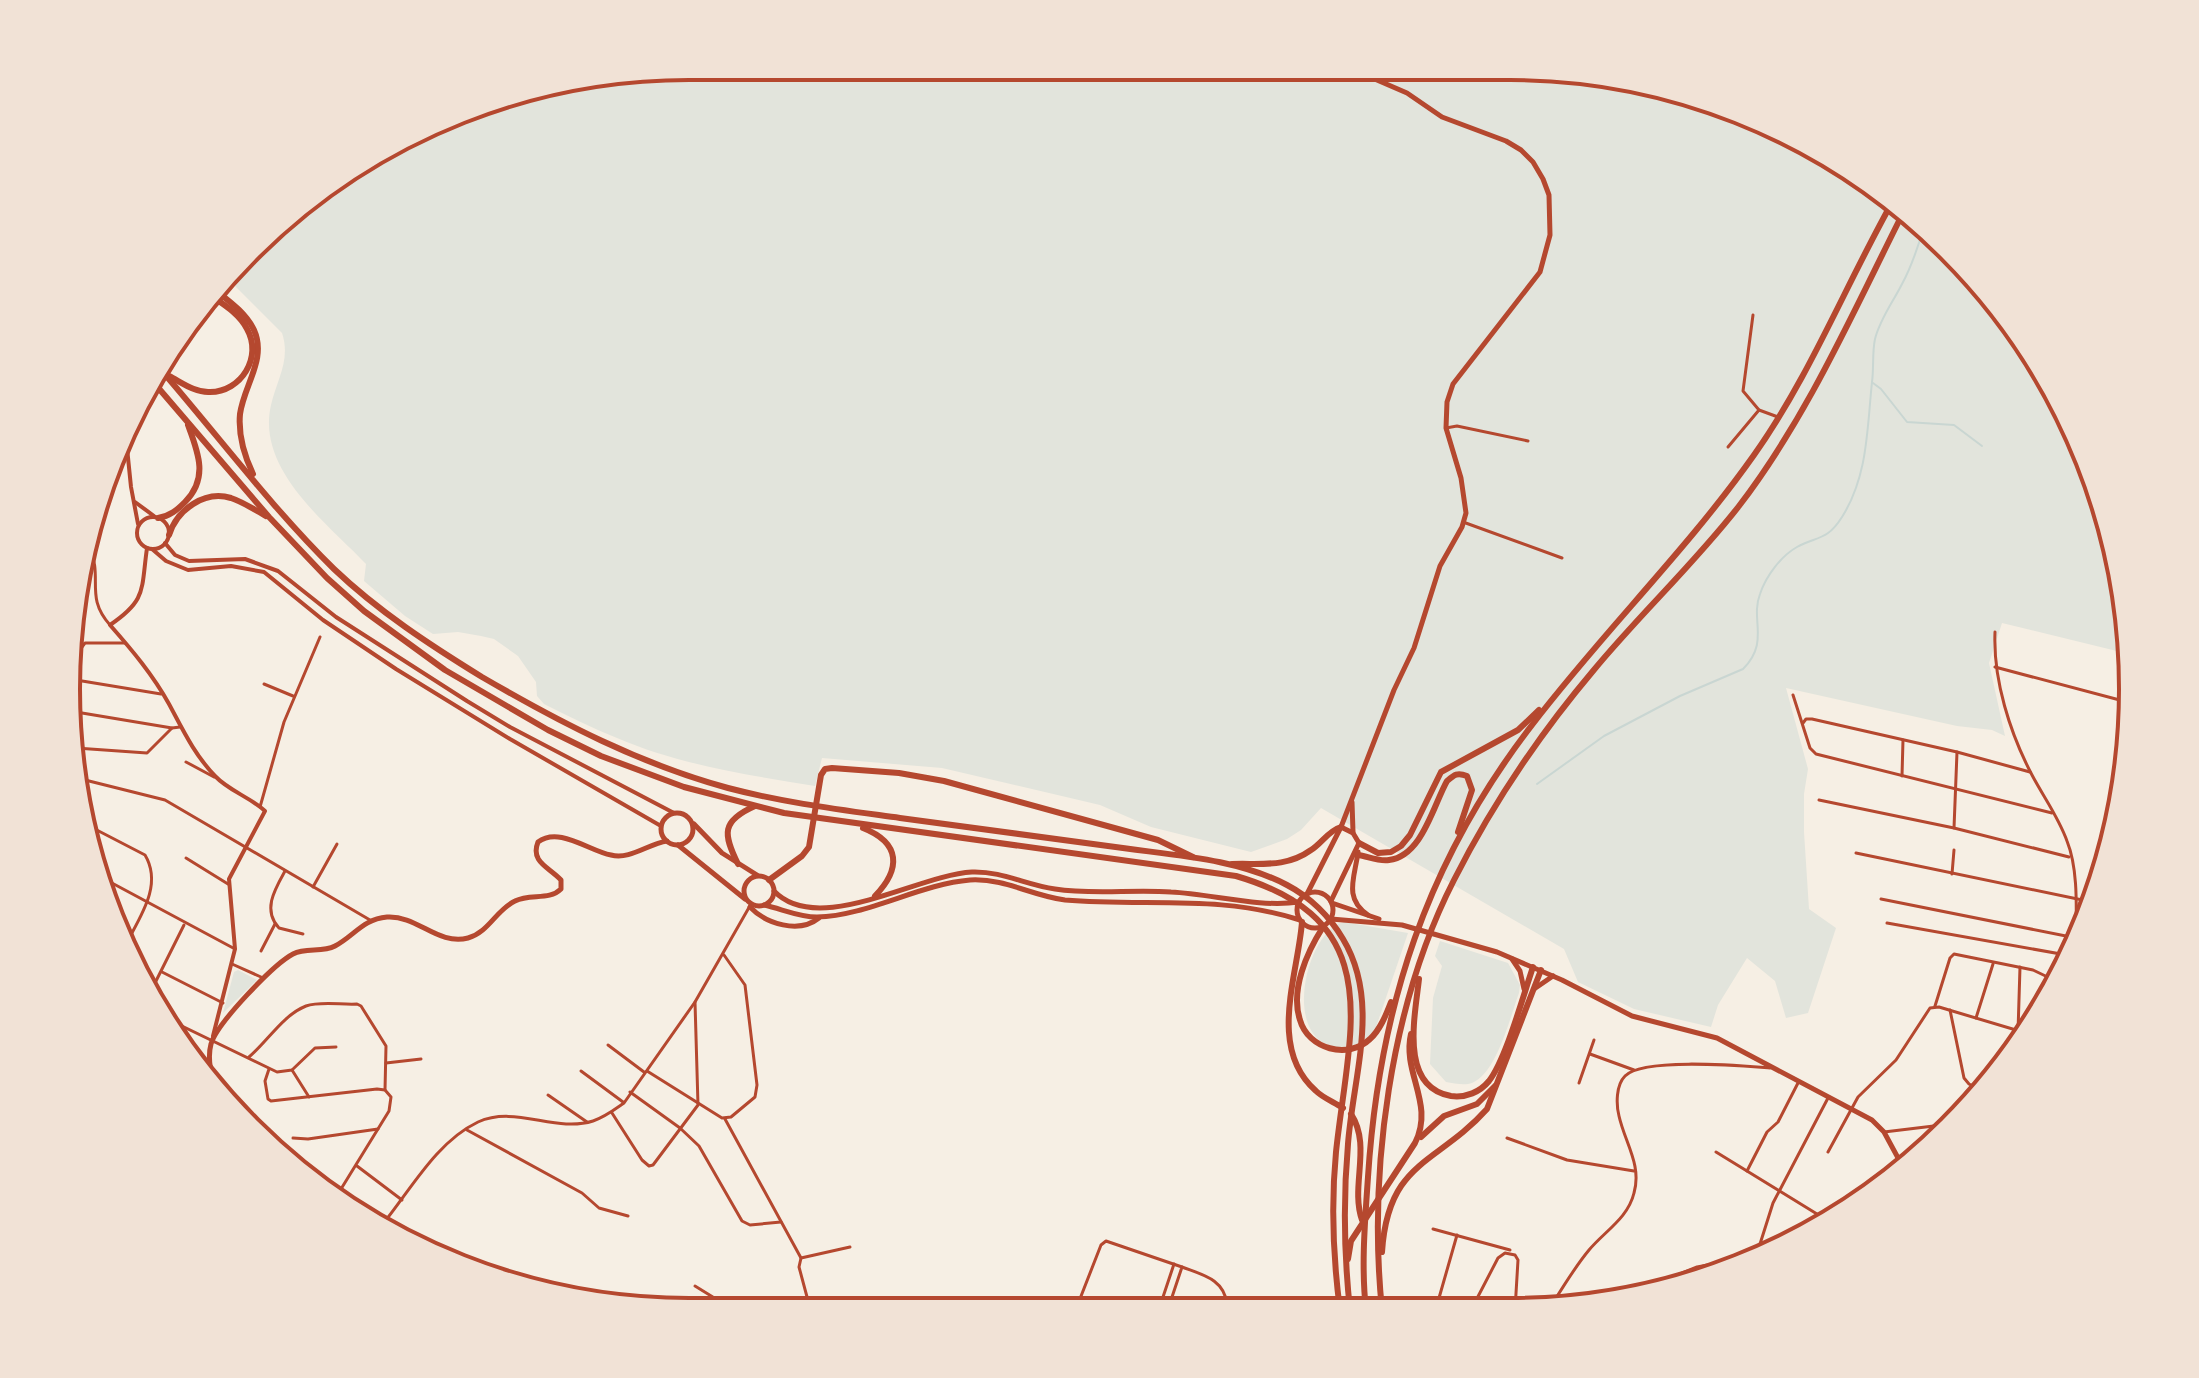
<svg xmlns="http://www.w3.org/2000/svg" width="2199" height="1378" font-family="'Fira Sans',sans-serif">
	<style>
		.green { fill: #e2e4dc }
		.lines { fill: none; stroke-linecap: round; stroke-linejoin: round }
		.stream { stroke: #c9d6d2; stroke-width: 2 }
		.minor { stroke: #b5482f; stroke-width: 3 }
		.tertiary { stroke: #b5482f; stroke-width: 4 }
		.secondary { stroke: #b5482f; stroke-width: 5 }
		.primary { stroke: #b5482f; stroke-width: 5 }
		.motorway { stroke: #b5482f; stroke-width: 6 }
		.rim { fill: none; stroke: #b5482f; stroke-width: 4 }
	</style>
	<rect width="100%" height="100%" fill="#f6efe4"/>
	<g class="green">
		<path d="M689,66L1591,71L1748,113L1889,194L1978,278L2049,377L2100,488L2128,607L2129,654L2002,623L1989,663L2005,736L1992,730L1957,726L1786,688L1808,769L1804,794V832L1809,909L1836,928L1808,1013L1786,1018L1775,981L1747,958L1718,1005L1711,1027L1634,1009L1578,982L1564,949L1321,808L1301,830L1287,839L1251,852L1151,827L1100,805L942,768L822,758L815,786C748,775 680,765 617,738C592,728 568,716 544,704L537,696L536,682L518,656L494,639L481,636L458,632L433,634L405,616L364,581L366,564C327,523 256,470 271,405C277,379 291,360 282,333L227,278L310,194L489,99Z"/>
		<path d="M1344,922L1408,933L1375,1030C1364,1042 1354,1048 1337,1047C1281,1041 1305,931 1344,922Z"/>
		<path d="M1440,941L1508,963L1520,985L1519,993C1510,1017 1497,1073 1472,1083C1464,1086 1454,1083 1446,1082L1430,1064L1433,998L1442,966L1435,956Z"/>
		<path d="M238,970L257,980L223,1013L234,972Z"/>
	</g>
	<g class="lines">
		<g class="stream">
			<path d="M1873,383L1881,389L1907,422L1954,425L1982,446"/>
			<path d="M1537,784L1604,736L1680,696L1743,669C1770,642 1750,620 1760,594C1766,576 1781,556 1797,547C1817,536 1827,541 1842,517C1868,476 1867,429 1872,382C1874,368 1872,353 1875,339C1880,319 1893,302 1902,284C1912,266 1918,247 1924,227"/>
		</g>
		<g class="minor">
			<path d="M1753,315L1743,391L1759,410L1778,417"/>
			<path d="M1446,428L1457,426L1528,441"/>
			<path d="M1728,447L1759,410"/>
			<path d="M1463,522L1562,558"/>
			<path d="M89,547C104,578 84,596 110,625"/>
			<path d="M76,627L81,632"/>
			<path d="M1995,632C1993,680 2010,733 2032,775C2043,796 2059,818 2067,841C2079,871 2076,913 2076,945"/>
			<path d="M70,663L85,643H125"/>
			<path d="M1995,667L2131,703"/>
			<path d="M70,679L161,694"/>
			<path d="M264,684L293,696"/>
			<path d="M1793,695L1810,748L1816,754L2052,813"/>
			<path d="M70,711L172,728L180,727"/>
			<path d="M1803,723L1806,719H1812L1957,752L2030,772"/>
			<path d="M76,748L147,753L172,728"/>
			<path d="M186,762L214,777"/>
			<path d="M1902,776L1903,740"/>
			<path d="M81,779L165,800L370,920"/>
			<path d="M1819,800L1954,828L2069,857"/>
			<path d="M260,807L284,722L320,637"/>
			<path d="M89,826L145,855C163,885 140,917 126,944"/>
			<path d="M1954,828L1957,752"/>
			<path d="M2110,834L2111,851"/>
			<path d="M1856,853L2092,902"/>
			<path d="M186,858L228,884"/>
			<path d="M285,871C275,889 262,910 279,928L303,934"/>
			<path d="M1952,874L1954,850"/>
			<path d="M97,875L235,949"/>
			<path d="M313,887L337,844"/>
			<path d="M101,893L107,880"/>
			<path d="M1881,899L2076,938"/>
			<path d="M1887,923L2072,956"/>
			<path d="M261,951L275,924"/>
			<path d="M232,964L261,977"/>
			<path d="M162,972L223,1003"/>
			<path d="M150,993L184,925"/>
			<path d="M1935,1006L1950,958L1954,954L2033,970L2058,982"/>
			<path d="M1950,1010L1964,1078L1969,1084L1983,1091"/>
			<path d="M161,1016L277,1072L292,1070L315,1048L336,1047"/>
			<path d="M1976,1018L1993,964"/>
			<path d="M608,1045L644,1072"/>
			<path d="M1590,1054L1634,1070"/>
			<path d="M249,1057C267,1042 283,1015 306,1006C320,1001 342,1005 357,1004L361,1006L386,1046L385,1090"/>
			<path d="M386,1063L421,1059"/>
			<path d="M269,1069L265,1081L268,1099L271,1101L377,1089L385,1090L391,1097L389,1111L341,1189L298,1165L295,1167"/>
			<path d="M292,1070L309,1097"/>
			<path d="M581,1071L623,1102"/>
			<path d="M647,1071L722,1118L731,1117L755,1097L757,1085L745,985L724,955"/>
			<path d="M1579,1083L1594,1040"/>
			<path d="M1984,1090L2018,1032L2020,967"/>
			<path d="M630,1092L680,1128L699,1146L742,1221L750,1225L781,1222"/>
			<path d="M548,1095L587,1122"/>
			<path d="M612,1113L642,1160L649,1166L653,1165L698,1105L695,1002"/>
			<path d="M725,1119L801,1258L799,1267L810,1308"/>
			<path d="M467,1130L582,1193L599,1208L628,1216"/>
			<path d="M1884,1132L1942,1125"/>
			<path d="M293,1138L308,1139L378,1129"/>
			<path d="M1507,1138L1567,1160L1634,1171"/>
			<path d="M1716,1152L1830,1222"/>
			<path d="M1828,1152L1858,1097L1896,1060L1930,1008L1939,1007L2026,1033"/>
			<path d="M1902,1165L1914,1162"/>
			<path d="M357,1166L402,1200"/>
			<path d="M1747,1171L1767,1132L1778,1122L1799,1081"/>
			<path d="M1872,1188L1903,1169"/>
			<path d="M382,1225C410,1191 436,1142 478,1122C516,1105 555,1133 593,1121C605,1117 614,1110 624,1103L695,1002L751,904"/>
			<path d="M1433,1229L1510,1250"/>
			<path d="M1820,1229L1823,1218"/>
			<path d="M801,1258L850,1247"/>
			<path d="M1182,1267C1203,1275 1224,1279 1227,1304"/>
			<path d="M1692,1283L1693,1271"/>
			<path d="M695,1286L729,1307"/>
			<path d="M1622,1297L1697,1267L1745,1258L1753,1254L1760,1244L1773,1203L1828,1098"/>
			<path d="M1076,1309L1101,1245L1106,1241L1182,1267L1168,1309"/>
			<path d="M1159,1309L1174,1264"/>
			<path d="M1442,1310L1437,1305L1457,1235"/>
			<path d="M1471,1310L1498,1258L1505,1253L1515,1255L1518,1260L1515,1310"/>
			<path d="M1548,1311C1561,1290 1574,1268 1589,1250C1605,1231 1628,1218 1634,1193C1642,1165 1625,1143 1619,1116C1616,1104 1616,1085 1625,1076C1643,1057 1743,1066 1770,1068"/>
		</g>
		<g class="tertiary">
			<path d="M126,438L131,487L138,524"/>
			<path d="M135,502L154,516"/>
			<circle cx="153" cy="533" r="16"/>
			<path d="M165,543L175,555L189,561L245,559L278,571L336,617L467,701L510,727L674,813"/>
			<path d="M147,548C141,590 147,600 110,625C132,650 153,675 169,704C183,730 194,754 215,776C229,791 250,797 265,811L229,879L235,949L213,1036"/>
			<path d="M152,549L166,561L188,570L231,566L264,572L323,620L396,669L510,739L661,826"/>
		</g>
		<g class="secondary">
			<circle cx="677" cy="829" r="16"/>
			<path d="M694,824L722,853L757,875"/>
			<path d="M678,845L745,899"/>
			<circle cx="759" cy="891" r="15"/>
			<path d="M774,891C818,937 917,875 972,872C1002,871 1026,885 1055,889C1093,895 1133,889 1171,892C1212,894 1259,908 1299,902"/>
			<path d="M764,905C782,909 799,917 817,917C867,916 920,884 970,880C1005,878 1032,896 1065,900C1147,907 1218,894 1300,920"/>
			<path d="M750,907C766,924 799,934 819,918"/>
			<path d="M213,1080C210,1069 208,1055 211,1044C217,1023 274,964 293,954C306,947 322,953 335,946C354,936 363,919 387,917C417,915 438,946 468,938C489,932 496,910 515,901C530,893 549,901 561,889V880C549,867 530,862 538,842C559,826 589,851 611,855C630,860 648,844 667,841"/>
		</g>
		<g class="primary">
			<path d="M1352,802L1353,832"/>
			<path d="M1358,852C1355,877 1343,898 1368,915"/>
			<circle cx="1315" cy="910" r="18"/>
			<path d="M1307,894L1341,827L1394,690L1414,648L1440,566L1462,527L1466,513L1461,478L1446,428L1447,402L1453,384L1540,272L1550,235L1549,195L1543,179L1533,162L1521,150L1506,141L1442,117L1407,93L1370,77L1360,70"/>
			<path d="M1331,901L1359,843L1353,833L1341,827"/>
			<path d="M1332,903L1379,919"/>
			<path d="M1331,919L1402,925L1497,952L1562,980L1632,1016L1717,1038L1872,1120L1884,1132L1904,1169"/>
			<path d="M1512,959L1520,971L1524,989"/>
			<path d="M1534,989L1553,976"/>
		</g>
		<g class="motorway">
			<path d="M215,290C229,301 246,313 254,330C267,359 244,385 240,414C238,436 244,455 253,474"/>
			<path d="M162,371C219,437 272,508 334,569C378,611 430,645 482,677C561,723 640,764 728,788C785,803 843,810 900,818C970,827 1039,837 1108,846C1167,855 1234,857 1287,885C1310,897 1330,917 1343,939C1381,1002 1353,1076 1348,1144C1343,1200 1344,1254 1350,1310"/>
			<path d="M169,376C181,382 195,393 210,392C241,392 263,357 247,329C240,314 223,304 210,295"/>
			<path d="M155,384L269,517L327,578L364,611L445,670L548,730L601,756L684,787L784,813L1236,876C1390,921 1349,1029 1336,1152C1331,1204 1333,1257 1340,1310"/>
			<path d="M158,518C170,516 177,510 185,502C209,478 198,452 188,425"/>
			<path d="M169,535C177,510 204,490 231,498C243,502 255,510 266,516"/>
			<path d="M863,828C901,843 901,869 875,896"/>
			<path d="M1359,843L1378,853L1391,852L1401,846L1410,835L1441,772L1518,730L1539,710"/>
			<path d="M1358,855C1367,856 1379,862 1389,860C1422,856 1433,806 1447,781C1454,775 1457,772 1467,776L1472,790L1458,832"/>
			<path d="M738,864C723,834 721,821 755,806"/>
			<path d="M1232,864C1261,863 1286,868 1311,850C1322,843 1328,831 1341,827"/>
			<path d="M769,880L802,856L809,847L821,775L825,769L832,768L899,773L944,781L1158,840L1193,857"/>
			<path d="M1302,922C1298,975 1267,1048 1316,1091C1323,1098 1334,1102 1343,1108"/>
			<path d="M1323,927C1307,952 1290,990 1300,1020C1308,1049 1348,1060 1370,1039C1380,1030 1386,1015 1391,1002"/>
			<path d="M1419,979C1415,1016 1399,1087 1451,1096C1466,1098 1480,1092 1489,1081C1506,1059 1523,996 1533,967"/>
			<path d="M1351,1114C1372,1146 1350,1186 1362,1220"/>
			<path d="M1421,1137L1444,1116L1477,1104L1495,1086"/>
			<path d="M1382,1252C1388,1160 1437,1165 1487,1109L1541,970"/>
			<path d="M1348,1259L1351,1241L1415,1143C1435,1104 1402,1073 1411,1034"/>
			<path d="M1366,1310C1361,1266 1365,1221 1368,1177C1379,1007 1427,861 1532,725C1603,632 1687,550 1754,455C1810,376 1846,284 1894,199"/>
			<path d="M1382,1310C1368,1172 1390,1005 1454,880C1492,805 1539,735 1593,671C1640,614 1694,564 1739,506C1808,416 1854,310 1905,209"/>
		</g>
	</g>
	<path d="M0 0H2199V1378H0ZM689 80H1510A609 609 0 0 1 2119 689V689A609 609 0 0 1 1510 1298H689A609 609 0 0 1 80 689V689A609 609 0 0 1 689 80Z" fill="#f1e2d6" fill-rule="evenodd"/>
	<path class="rim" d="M689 80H1510A609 609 0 0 1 2119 689V689A609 609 0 0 1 1510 1298H689A609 609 0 0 1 80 689V689A609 609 0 0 1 689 80Z"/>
</svg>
